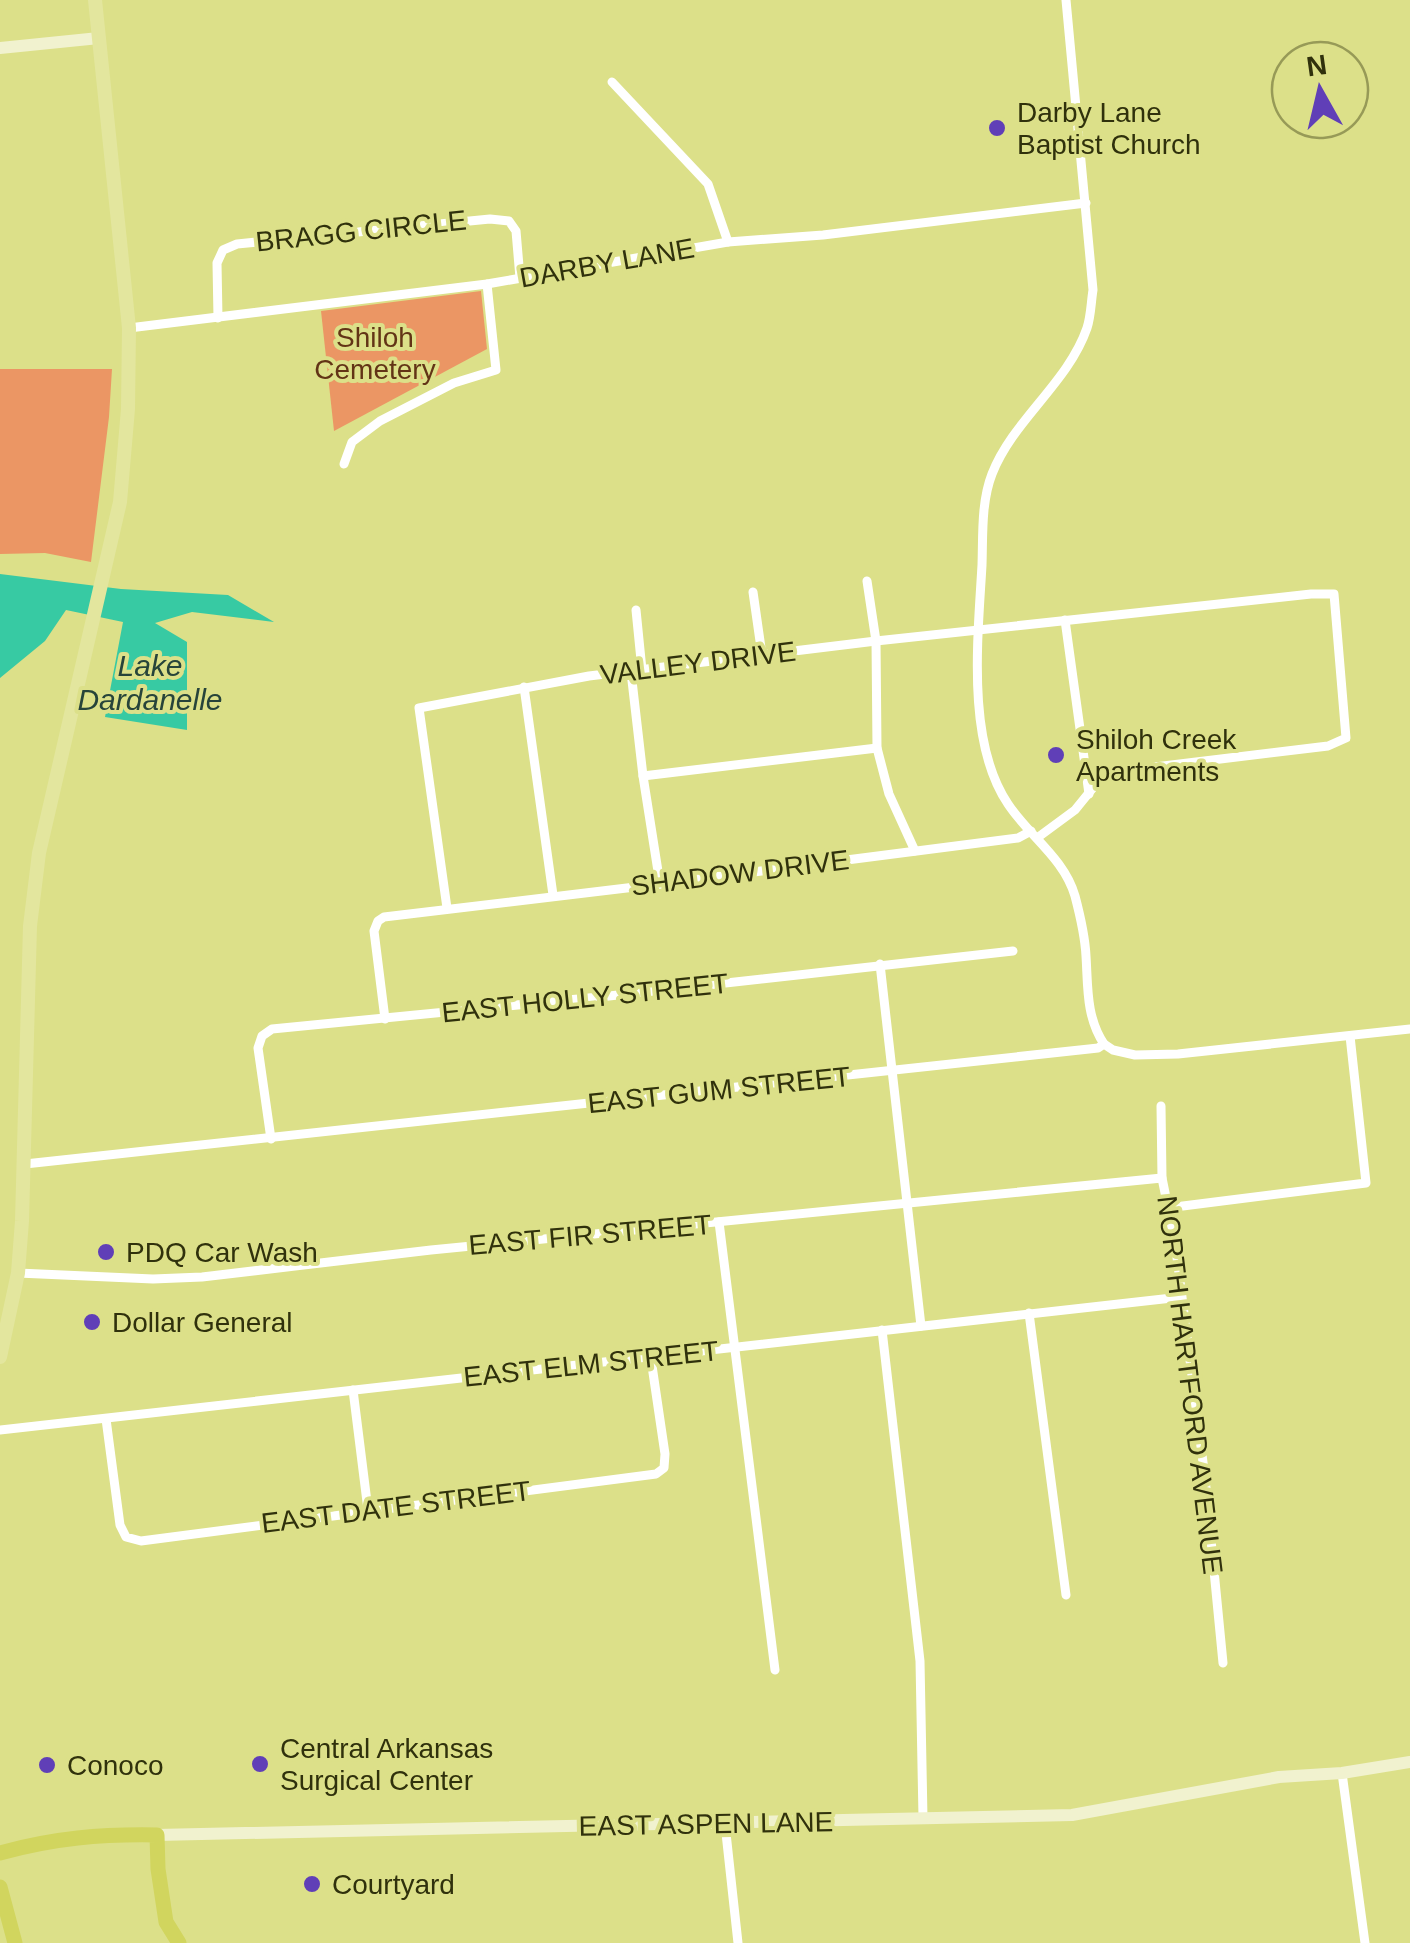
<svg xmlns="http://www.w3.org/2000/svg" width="1410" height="1943" font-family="Helvetica,sans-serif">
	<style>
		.green { fill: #eb9664 }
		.water { fill: #37caa3 }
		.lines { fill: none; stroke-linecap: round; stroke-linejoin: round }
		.street { stroke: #fff; stroke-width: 9 }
		.secondary { stroke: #f1f2cf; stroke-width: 12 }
		.primary { stroke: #e3e69e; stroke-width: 14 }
		.highway { stroke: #d1d55e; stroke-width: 15 }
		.poi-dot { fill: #603fb7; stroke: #dce089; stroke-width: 4 }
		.labels { text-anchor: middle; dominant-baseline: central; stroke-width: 8; stroke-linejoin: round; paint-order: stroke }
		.poi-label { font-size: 28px; fill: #30310c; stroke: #dce089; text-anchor: start }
		.street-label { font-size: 28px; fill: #30310c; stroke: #dce089 }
		.park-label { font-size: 28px; fill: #623416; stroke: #dce089 }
		.water-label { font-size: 30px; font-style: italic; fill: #27443a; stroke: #dce089 }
	</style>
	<rect width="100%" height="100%" fill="#dce089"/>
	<g class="green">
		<path d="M481,291L487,349L334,431L321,311Z"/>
		<path d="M0,369H112L109,417L91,562L45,553L0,554Z"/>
	</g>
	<path class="water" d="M0,574L121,589L228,595L274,622L192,612L155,623L187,642V730L105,717L123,622L66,610L45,641L0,678Z"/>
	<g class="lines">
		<g class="street">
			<path d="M1066,0L1093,290C1091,302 1091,316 1087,328C1068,383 1013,420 992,474C981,502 983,536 982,565C978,637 966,742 1008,804C1029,836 1064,858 1075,896C1080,915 1085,936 1086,956C1088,987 1086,1017 1104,1044"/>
			<path d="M612,82L708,184L728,242"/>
			<path d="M218,318L217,263L223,250L237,244L490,219L509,221L516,231L520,278"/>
			<path d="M129,328L487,284L728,242L823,235L1086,203"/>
			<path d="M344,464L352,442L380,421L454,383L496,370L487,284"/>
			<path d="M867,581L876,641L877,748L889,794L915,851"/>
			<path d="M753,592L762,655"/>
			<path d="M636,610L642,670"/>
			<path d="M1065,620L1089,794"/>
			<path d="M631,672L643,776L660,884"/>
			<path d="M524,687L553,895"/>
			<path d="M643,776L877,748"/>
			<path d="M447,908L419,708L589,676L876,641L1311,594H1334L1346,738L1328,746L1105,773L1075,810L1037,838"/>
			<path d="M880,964L921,1326"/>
			<path d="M385,1019L374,931L378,921L384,917L660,884L1018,838L1031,831"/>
			<path d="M1161,1106L1162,1178L1175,1242L1205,1478L1223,1663"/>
			<path d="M271,1139L258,1048L262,1036L272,1029L609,996L1013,951"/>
			<path d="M25,1164L1089,1049L1098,1048L1104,1044L1113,1050L1135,1055L1178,1054L1410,1029"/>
			<path d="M1167,1208L1366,1183L1350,1036"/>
			<path d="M719,1222L775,1670"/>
			<path d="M18,1273L153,1279L202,1277L431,1250L1162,1178"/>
			<path d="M1029,1313L1066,1595"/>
			<path d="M882,1330L920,1661L923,1818"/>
			<path d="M353,1390L368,1510"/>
			<path d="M106,1419L120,1525L126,1537L141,1541L656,1474L664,1468L665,1454L651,1359"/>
			<path d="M0,1430L1181,1297"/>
			<path d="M1342,1773L1365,1943"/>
			<path d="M725,1824L738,1943"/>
		</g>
		<g class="secondary">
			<path d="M0,48L99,38"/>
			<path d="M157,1835L1072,1815L1279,1777L1342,1773L1410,1762"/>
		</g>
		<path class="primary" d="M0,1357L18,1273L22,1221L30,926L39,853L120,502L128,409L129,328L95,0"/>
		<g class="highway">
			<path d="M0,1853C54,1838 101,1834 157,1835L158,1869L166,1922L179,1943"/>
			<path d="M0,1887L15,1943"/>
		</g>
	</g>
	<g class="poi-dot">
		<circle cx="997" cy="128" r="10"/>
		<circle cx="1056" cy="755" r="10"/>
		<circle cx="106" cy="1252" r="10"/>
		<circle cx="92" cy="1322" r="10"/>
		<circle cx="260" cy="1764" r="10"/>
		<circle cx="47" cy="1765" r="10"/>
		<circle cx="312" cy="1884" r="10"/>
	</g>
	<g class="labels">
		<g class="poi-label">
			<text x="1017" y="112">Darby Lane<tspan x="1017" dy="32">Baptist Church</tspan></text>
			<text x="1076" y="739">Shiloh Creek<tspan x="1076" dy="32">Apartments</tspan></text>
			<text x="126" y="1252">PDQ Car Wash</text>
			<text x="112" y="1322">Dollar General</text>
			<text x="280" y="1748">Central Arkansas<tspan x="280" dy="32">Surgical Center</tspan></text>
			<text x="67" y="1765">Conoco</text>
			<text x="332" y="1884">Courtyard</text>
		</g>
		<g class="street-label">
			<text transform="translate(361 231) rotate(-6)">BRAGG CIRCLE</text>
			<text transform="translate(607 263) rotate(-10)">DARBY LANE</text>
			<text transform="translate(698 663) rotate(-7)">VALLEY DRIVE</text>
			<text transform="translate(740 873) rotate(-7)">SHADOW DRIVE</text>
			<text transform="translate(585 998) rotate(-6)">EAST HOLLY STREET</text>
			<text transform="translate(719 1090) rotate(-6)">EAST GUM STREET</text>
			<text transform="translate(590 1235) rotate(-5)">EAST FIR STREET</text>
			<text transform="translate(591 1364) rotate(-6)">EAST ELM STREET</text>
			<text transform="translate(1190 1385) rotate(83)">NORTH HARTFORD AVENUE</text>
			<text transform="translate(396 1507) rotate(-7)">EAST DATE STREET</text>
			<text transform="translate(706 1824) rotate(-1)">EAST ASPEN LANE</text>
		</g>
		<g class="park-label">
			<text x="375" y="337">Shiloh<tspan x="375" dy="32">Cemetery</tspan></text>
		</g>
		<g class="water-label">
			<text x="150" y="665">Lake<tspan x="150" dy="34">Dardanelle</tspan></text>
		</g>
	</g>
	<g transform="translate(1320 90) rotate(352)"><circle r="48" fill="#dce089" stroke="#979a57" stroke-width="2.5"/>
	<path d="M0-8L18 38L0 25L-18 38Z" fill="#603fb7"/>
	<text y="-15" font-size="28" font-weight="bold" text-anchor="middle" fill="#30310c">N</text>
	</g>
</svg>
